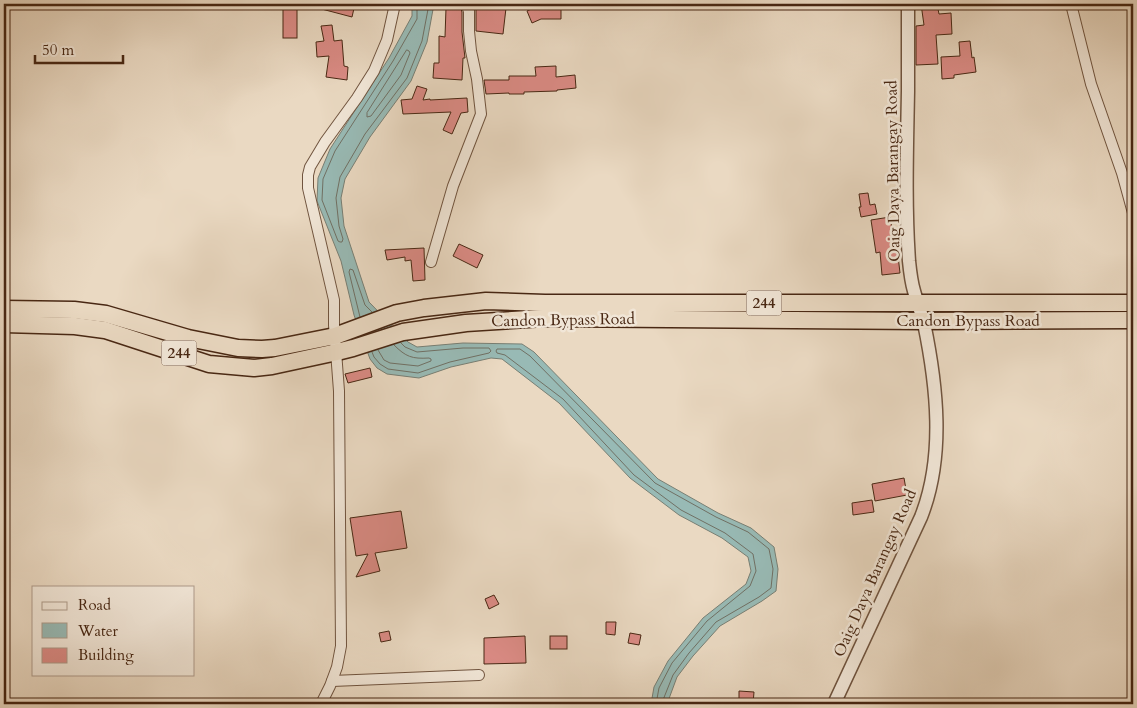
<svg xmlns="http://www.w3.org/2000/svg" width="1137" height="708" font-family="Cardo,serif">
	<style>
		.water { fill: #98bab5; stroke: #787f74 }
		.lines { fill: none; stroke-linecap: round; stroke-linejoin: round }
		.shore { stroke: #707064; stroke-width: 1 }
		.building { fill: #db8b85; stroke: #482713 }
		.minor-casing { stroke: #70543f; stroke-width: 12 }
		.tertiary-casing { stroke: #70543f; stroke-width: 15 }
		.trunk-casing { stroke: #482713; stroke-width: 19 }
		.minor { stroke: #f1e6d7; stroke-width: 10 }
		.tertiary { stroke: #f1e6d7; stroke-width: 12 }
		.trunk { stroke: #ead9c2; stroke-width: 16 }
		.labels { text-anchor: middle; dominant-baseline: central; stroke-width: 5; stroke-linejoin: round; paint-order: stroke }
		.shield { fill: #f1e6d7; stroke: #7b604e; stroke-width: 1 }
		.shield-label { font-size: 15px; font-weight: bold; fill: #482713 }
		.street-label { font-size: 16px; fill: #482713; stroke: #f1e6d7 }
	</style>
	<rect width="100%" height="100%" fill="#ead9c2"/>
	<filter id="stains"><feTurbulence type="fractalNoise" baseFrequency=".004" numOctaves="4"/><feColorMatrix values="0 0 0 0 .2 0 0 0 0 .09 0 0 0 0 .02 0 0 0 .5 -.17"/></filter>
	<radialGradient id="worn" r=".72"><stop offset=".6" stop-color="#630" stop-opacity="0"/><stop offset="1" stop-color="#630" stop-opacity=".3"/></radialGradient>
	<path class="water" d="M412,4H434L427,42L411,81L370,137L345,179L341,198L344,226L369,302L408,342L417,347L463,343L522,344L534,352L658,479L718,513L751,528L774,547L778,569L776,591L762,601L720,626L693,656L677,677L667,704H651L654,687L668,661L703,618L746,584L751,571L748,557L722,538L679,515L630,478L559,403L502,359L491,358L451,367L419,378L387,374L377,368L370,359L354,315L341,261L317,201L318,178L330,149L389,58L412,16Z"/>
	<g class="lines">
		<g class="shore">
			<path d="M417,4V19L393,61L335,151L323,179L322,200L338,241L340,242H342L343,239L339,226L336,198L340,177L365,134L407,78L422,41L429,4"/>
			<path d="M407,50L409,51L410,53L401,75L371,116L367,117V113Z"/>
			<path d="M360,317L349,272L350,269L353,270L365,305L372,312"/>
			<path d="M378,350L384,360L390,363L418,366L431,361V359L429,358C412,359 406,357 394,345"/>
			<path d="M372,352L374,357L380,364L388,369L418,373L450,362L489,353L491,351L489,348H463L417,352L405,347L401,343"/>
			<path d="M656,704L659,688L672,663L707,621L750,586L756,571L753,554L725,533L681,510L634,475L563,399L505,355L497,353L496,351L497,349H520L530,356L655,483L716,517L748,532L769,549L773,569L771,588L759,597L716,622L689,653L673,675L663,700V704"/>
		</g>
	</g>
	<g class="building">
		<rect x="283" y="4" width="14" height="34"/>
		<path d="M315,4H355L352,17L314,7Z"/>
		<path d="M476,4L506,8L503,34L476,31Z"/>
		<path d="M542,4H561V19H541L532,23L527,11Z"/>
		<path d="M921,4H937L939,14L951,13L952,34L936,35L938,64L916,65V26L924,25Z"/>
		<path d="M446,8L461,9L462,12V32L465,58H463L462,80L433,78L434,63H439V36L445,37Z"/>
		<path d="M332,25L334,41L342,40L344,66L348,67L347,80L326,77L329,56L317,57L316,42L324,41L321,26Z"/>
		<path d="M970,41L972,58L974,57L976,72L954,75V78L942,79L941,57L960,56L959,42Z"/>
		<path d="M556,66V77L575,75L576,88L557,90V91L524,92V94H509V93L486,94L484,80H509V76H536L535,67Z"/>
		<path d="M417,86L427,89L423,100L430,99V100L467,98L468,112L461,113L452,134L443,130L451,112L403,114L401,100L412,99Z"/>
		<path d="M868,193L870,205L875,204L877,214L861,217L859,207H861L859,194Z"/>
		<path d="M890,217L895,248L897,247L900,273L882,275L880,252L876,253L871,220Z"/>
		<path d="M459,244L483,255L477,268L453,256Z"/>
		<path d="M424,248L425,280L413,281L411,260L405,261V257L387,260L385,250Z"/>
		<path d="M370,368L372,377L348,383L345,374Z"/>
		<path d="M904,478L907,495L875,501L872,484Z"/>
		<path d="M872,500L874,512L853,515L852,503Z"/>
		<path d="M401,511L407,548L375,553L380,571L356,577L368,554L356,556L350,518Z"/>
		<path d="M494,595L499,604L489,609L485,599Z"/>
		<path d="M606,622H616L615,635L606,634Z"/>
		<path d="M389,631L391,640L381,642L379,633Z"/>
		<path d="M630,633L641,635L639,645L628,643Z"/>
		<path d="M525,636L526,663L484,664V638Z"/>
		<rect x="550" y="636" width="17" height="13"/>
		<path d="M739,691L754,692L753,704H739Z"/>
	</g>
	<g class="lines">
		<g class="minor-casing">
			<g id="minor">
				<path d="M1071,4L1091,84L1122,173L1133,213"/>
				<path d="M431,262L453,186L481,114L477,79L471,51L469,31V11L466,4"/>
				<path d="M332,681L479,675"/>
				<path d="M321,704L330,686L337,667L341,646L339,391L334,325V300L308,188V175L310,167L325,142L357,98L374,71L387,40L395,4"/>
			</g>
		</g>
		<g class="tertiary-casing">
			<path id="tertiary" d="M834,704L921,517C945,456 937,386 924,323C921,312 917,302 914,291C911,281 910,271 909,261C905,204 907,148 908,91C908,62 908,33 908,4"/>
		</g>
		<g class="trunk-casing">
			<g id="trunk">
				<path d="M4,309L74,310L106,314L188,338L238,348L262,349L275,348L335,336L397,313L424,308L486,301L545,303H1133"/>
				<path d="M4,324L75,326L105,330L209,364L254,368L272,366L337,352L353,348L403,332L466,323L544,318L923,321L1133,320"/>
			</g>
		</g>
		<use href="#minor" class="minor"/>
		<use href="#tertiary" class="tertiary"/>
		<use href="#trunk" class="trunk"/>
	</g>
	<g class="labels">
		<g class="shield">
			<rect x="746.5" y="290.5" width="35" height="25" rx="4"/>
			<rect x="161.5" y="340.5" width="35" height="25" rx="4"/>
		</g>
		<g class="shield-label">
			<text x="764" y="303">244</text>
			<text x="179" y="353">244</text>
		</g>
		<g class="street-label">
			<text transform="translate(893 171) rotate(-91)">Oaig Daya Barangay Road</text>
			<text transform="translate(563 320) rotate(-1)">Candon Bypass Road</text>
			<text x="968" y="321">Candon Bypass Road</text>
			<text transform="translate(875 573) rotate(-66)">Oaig Daya Barangay Road</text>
		</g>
	</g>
	<rect width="1137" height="708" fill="none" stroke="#ead9c2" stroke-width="20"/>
	<rect x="5" y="5" width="1127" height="698" fill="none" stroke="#482713" stroke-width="2.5"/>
	<rect x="10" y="10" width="1117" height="688" fill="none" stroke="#482713"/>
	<rect x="32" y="586" width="162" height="90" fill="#f1e6d7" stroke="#ad9a89"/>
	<rect x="42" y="602" width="25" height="8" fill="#f1e6d7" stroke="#ad9a89"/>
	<text x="78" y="610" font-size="15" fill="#482713">Road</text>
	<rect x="42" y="623" width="25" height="15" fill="#98bab5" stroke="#ad9a89"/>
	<text x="78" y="636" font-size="15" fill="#482713">Water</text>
	<rect x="42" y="648" width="25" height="15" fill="#db8b85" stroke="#ad9a89"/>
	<text x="78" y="660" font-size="15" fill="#482713">Building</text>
	<path d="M35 55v8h88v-8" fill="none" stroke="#482713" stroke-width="2.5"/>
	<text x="42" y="55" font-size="15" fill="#482713" stroke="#f1e6d7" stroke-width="4" paint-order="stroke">50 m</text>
	<rect width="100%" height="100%" filter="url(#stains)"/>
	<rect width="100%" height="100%" fill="url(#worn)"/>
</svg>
